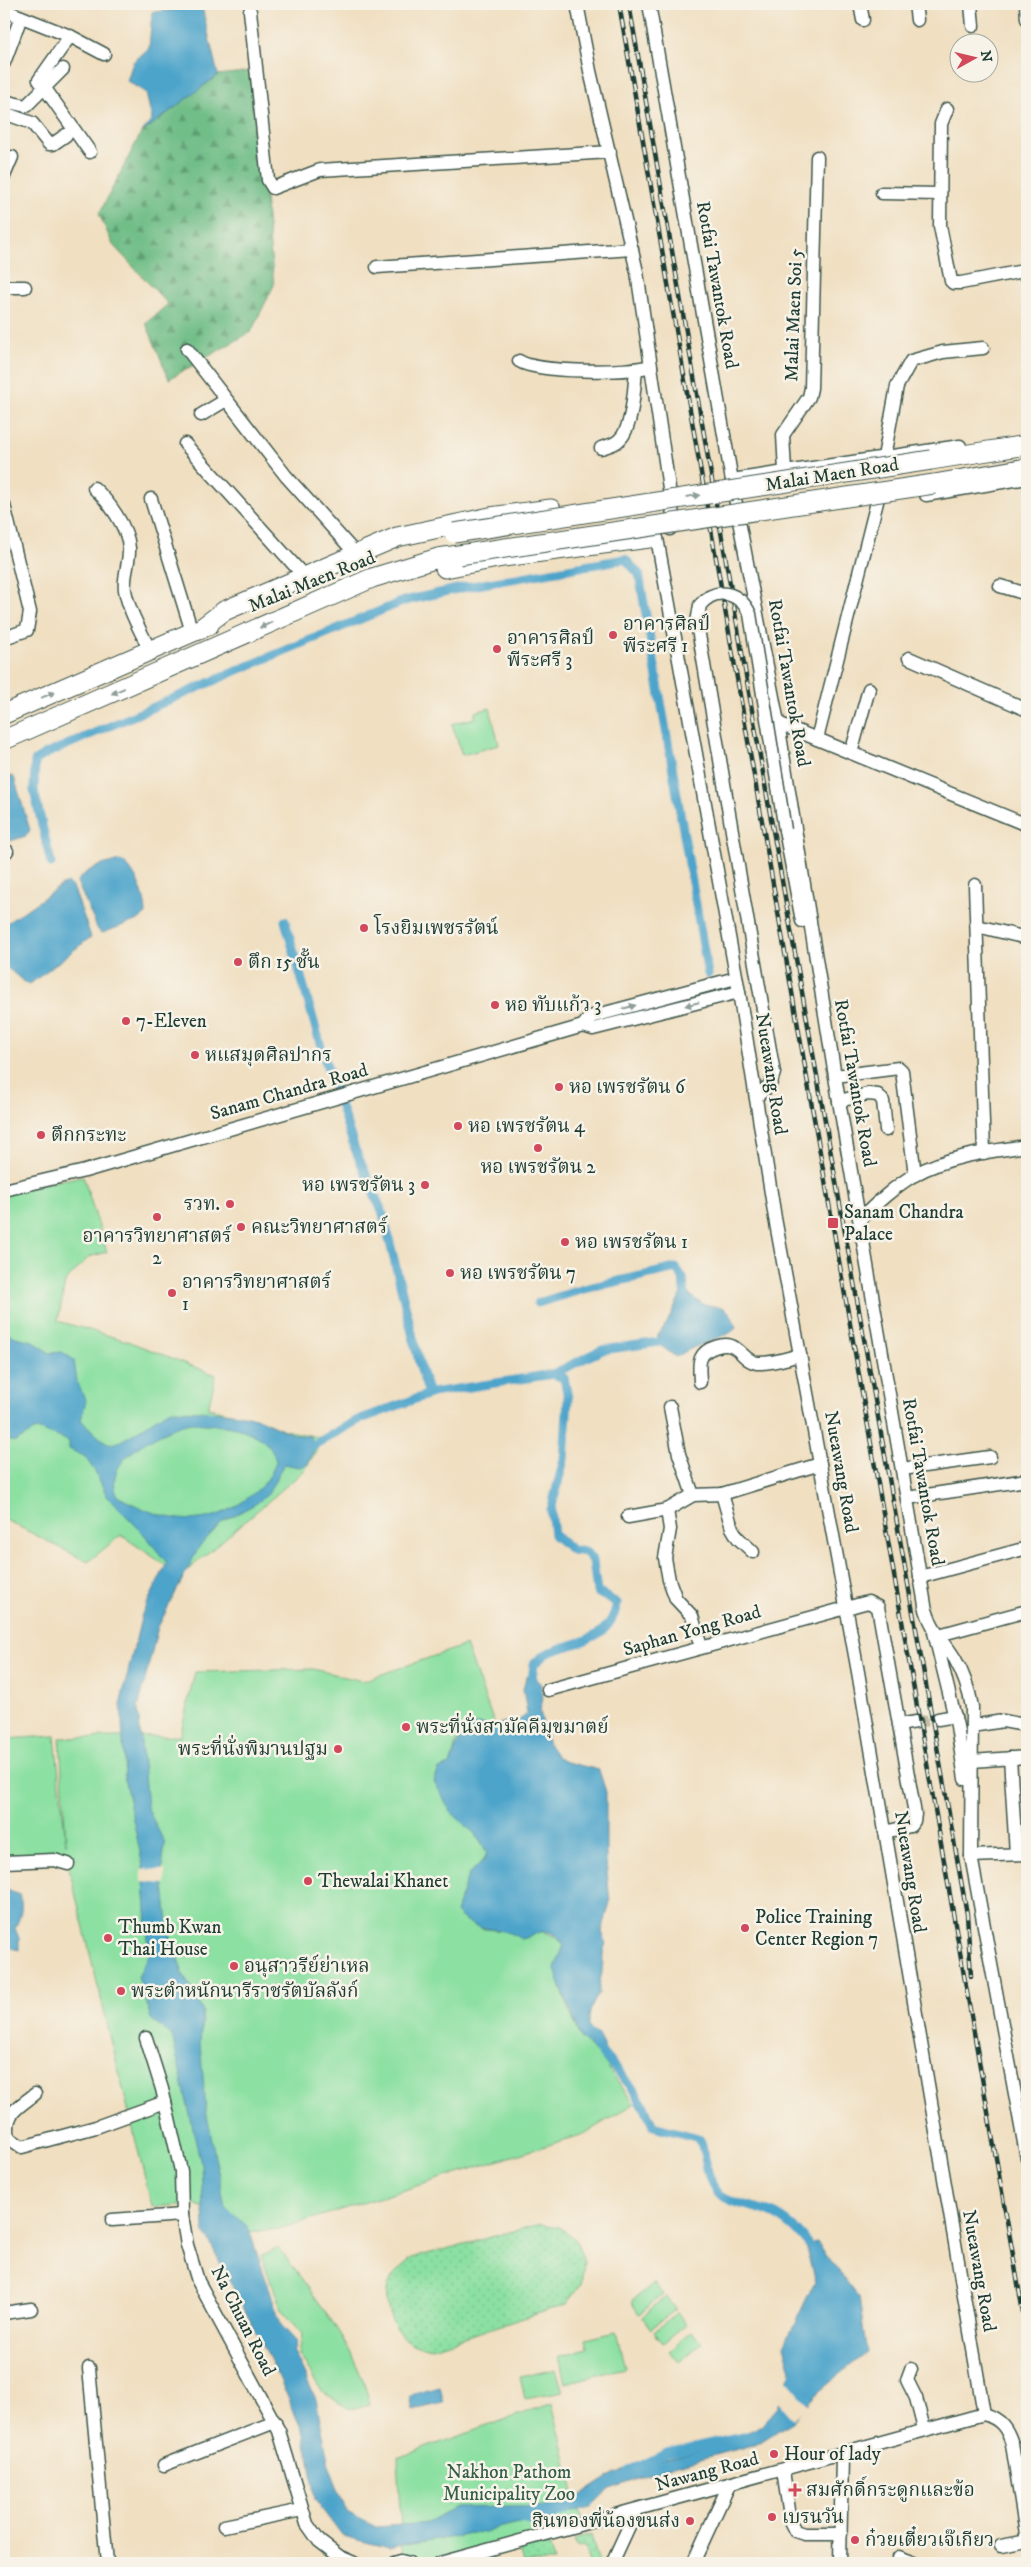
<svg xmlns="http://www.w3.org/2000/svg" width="1031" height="2567" font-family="'IM FELL DW Pica','Noto Serif Thai',serif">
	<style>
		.grass { fill: url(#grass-dots); stroke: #568e6b }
		.forest { fill: url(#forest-firs); stroke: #487e5e }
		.park { fill: #8ce0a2; stroke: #568e6b }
		.water { fill: #4ea4cb; stroke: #367080; fill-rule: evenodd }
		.pier { fill: #f0dfc1 }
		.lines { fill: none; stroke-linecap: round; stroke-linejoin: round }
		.canal { stroke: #4ea4cb; stroke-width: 9 }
		.minor-tunnel { stroke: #c6bfa5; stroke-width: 12; stroke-dasharray: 12 6; stroke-linecap: butt }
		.minor-casing { stroke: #3e5549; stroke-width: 15 }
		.highway-casing { stroke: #3e5549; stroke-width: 21 }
		.minor { stroke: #fff; stroke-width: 12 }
		.highway { stroke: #fff; stroke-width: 19 }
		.rail-casing { stroke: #1f3d34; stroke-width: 4.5 }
		.rail { stroke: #f7f3e8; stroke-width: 2.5; stroke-dasharray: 8; stroke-linecap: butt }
		.minor-bridge-casing { stroke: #3e5549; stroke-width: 15; stroke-linecap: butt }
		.highway-bridge-casing { stroke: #3e5549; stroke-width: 21; stroke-linecap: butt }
		.minor-bridge { stroke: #fff; stroke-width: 12 }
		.highway-bridge { stroke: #fff; stroke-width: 19 }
		.oneway { fill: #8f9e9a }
		.poi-dot { fill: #d1495b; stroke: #f7f3e8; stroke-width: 2 }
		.labels { text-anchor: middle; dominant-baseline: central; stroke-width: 5; stroke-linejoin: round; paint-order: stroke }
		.street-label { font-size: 19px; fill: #1f3d34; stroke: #f7f3e8 }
		.poi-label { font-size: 19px; fill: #1f3d34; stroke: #f7f3e8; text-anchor: start }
		.park-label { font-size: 19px; fill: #355e4a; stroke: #f7f3e8 }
	</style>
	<defs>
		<pattern id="grass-dots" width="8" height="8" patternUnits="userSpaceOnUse" patternTransform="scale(1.25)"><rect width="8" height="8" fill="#8ce0a2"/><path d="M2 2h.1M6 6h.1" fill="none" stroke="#78c18c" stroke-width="1.8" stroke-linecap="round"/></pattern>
		<pattern id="forest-firs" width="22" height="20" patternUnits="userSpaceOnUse" patternTransform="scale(1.25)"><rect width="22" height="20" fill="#71be88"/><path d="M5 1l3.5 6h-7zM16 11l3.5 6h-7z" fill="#5c9c70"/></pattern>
	</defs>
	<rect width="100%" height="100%" fill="#f7f3e8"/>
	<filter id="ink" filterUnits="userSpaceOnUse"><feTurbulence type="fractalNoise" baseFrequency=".02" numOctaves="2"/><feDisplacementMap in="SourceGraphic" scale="10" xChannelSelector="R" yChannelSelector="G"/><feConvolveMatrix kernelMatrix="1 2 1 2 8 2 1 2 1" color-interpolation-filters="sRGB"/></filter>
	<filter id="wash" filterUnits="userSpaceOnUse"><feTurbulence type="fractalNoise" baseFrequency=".0096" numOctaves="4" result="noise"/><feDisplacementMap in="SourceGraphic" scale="20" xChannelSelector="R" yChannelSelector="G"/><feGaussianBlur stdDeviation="1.12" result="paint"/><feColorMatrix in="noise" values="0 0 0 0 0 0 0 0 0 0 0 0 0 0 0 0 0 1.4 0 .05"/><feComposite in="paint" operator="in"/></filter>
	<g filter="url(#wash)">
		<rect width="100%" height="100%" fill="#f0dfc1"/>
		<g class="grass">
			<path d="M540,2224L559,2227L576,2240L584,2262L581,2284L567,2304L436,2346C431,2347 425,2348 420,2347C397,2342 385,2312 387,2291C389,2276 401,2267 412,2258Z"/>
			<path d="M591,2535L599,2563H589L584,2546L577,2547L574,2540Z"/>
			<path d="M549,2544L554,2563H523L519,2550Z"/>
		</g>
		<path class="forest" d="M252,71L274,285L251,332L169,379L146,323L168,304L113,245L99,214L141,133L218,75Z"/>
		<g class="park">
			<path d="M490,708L499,745L462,755L452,724L475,718V712Z"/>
			<path d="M83,1176L107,1252L89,1257L65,1282L58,1321L127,1341L216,1375L208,1408L260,1419L285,1430L323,1438L306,1469L181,1576L121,1535L88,1562L4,1519V1191Z"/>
			<path d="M466,1645L495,1726L476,1724L456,1743L450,1766L465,1824L475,1834L487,1852L485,1858L476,1867L459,1901L483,1929L510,1931L529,1937L539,1931C550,1933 557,1937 564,1945L555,1969L569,2011L582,2040L600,2056L634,2104L584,2134L279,2229L248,2232L195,2204L152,2207L68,1864L54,1862L4,1868V1739L55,1736L66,1844L60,1738L180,1736L195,1672L313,1669L362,1681Z"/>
			<path d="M279,2248C315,2298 355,2343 370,2404L351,2409L323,2393L299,2355L302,2334L283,2312L261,2256Z"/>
			<path d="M654,2283L663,2295L639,2314L631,2302Z"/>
			<path d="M666,2297L675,2309L651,2329L642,2317Z"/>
			<path d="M677,2312L686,2324L663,2343L654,2332Z"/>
			<path d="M616,2332L625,2368L565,2383L559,2356L588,2348L586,2339Z"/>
			<path d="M692,2332L702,2343L679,2362L669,2351Z"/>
			<path d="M556,2369L563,2392L525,2399L520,2377Z"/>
			<path d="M552,2403L582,2525L444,2563H403L397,2458Z"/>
		</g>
		<g class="water">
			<path d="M202,7L218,75L141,133L152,120L146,93L127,81L133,62L149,48L152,12Z"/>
			<path d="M6,775L14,777L30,830L26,836L4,843V776Z"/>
			<path d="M121,861C136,869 146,898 146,914L138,920L102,933L98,930L77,882C86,868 105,863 121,861Z"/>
			<path d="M68,883L74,889L91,937L35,980L30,984L24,982L4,965V925L62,885Z"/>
			<path d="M684,1287C688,1292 693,1298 698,1301C715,1313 726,1295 736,1328L730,1333L690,1349L676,1357L657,1343L658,1335L667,1323Z"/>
			<path d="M4,1327L12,1336L33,1341L50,1353L62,1352L74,1360L77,1382L86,1401L81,1420C89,1427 99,1439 108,1443C121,1448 156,1414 173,1410C196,1411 237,1411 259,1419C278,1426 288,1436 310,1436L316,1446L307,1465L299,1467L284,1464L268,1494L257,1503L222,1522L199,1547L158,1627L138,1709L147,1807L165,1844L162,1868L169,1931L183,1974L203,2011L200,2043L206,2110L225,2207L248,2227L282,2326L297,2342L294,2352L316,2399L329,2465L347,2512L376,2527L427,2523L453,2508L564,2506L615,2473L721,2444L762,2425L778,2407L791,2371L784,2346L815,2281L805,2246L817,2242L859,2298L867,2352L815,2395L793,2421L757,2444L674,2466L610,2488L591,2507L466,2535L389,2548L342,2536L315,2500L305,2436L278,2375L204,2231L201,2164L172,2036L151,2019L138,1977L149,1955L143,1866L125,1782L121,1701L142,1614L167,1563L142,1532L107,1496L95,1471L84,1456L69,1449V1441L37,1429L15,1442L4,1439ZM191,1423C221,1425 267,1426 276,1461C272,1477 261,1488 249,1497C203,1533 164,1521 117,1496C115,1488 113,1482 116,1473C123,1450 169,1427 191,1423Z"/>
			<path d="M533,1676L541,1684L543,1699L540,1710L543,1726L549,1745L556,1755L563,1761L599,1770L606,1792V1862L610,1902L602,1932L606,1943C601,1955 604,1959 602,1971C601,1980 598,1985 599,1994C591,2006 588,2014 589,2028L597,2033L605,2049L600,2056L582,2040L561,1987L555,1969L564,1945C546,1922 541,1934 521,1939C498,1923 476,1936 456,1912L468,1875L485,1859L487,1852L475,1834L451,1812L434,1781L439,1769L450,1765C458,1744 456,1738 476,1724L495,1726L505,1722L512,1726L527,1714L523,1689L526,1677Z"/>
			<path d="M7,1890L20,1895C23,1909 21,1916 15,1928L19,1938V1950L4,1946V1892Z"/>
			<path d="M440,2387L444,2403L413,2410L410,2395Z"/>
		</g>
		<g class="pier">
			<path d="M142,1869L165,1870V1884L142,1882Z"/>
			<path d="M786,2379L809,2406L793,2419L778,2401Z"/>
		</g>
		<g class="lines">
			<g class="canal">
				<path d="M51,863L34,791L35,761L46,754L243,668L404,601L466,587L625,559L639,574L708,974"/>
				<path d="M285,921L324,1057L355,1149L383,1214L421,1370L429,1394"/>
				<path d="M538,1303L584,1289L676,1268L683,1278L685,1298"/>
				<path d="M553,1374L602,1350L667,1341"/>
				<path d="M304,1448L310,1447L358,1420L432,1393L553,1374L564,1378L568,1398L564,1459L551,1510L554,1535L572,1550L586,1552L593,1561L597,1592L617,1603C611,1640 579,1641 550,1652C544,1654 539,1660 534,1664L531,1687"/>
				<path d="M595,2045L631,2086L644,2106L653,2126L699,2138C708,2155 704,2182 721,2195C735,2205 754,2206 769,2212C789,2220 803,2235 815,2253"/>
				<path d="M628,2472L667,2453L744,2436"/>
				<path d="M518,2516C544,2529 542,2519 565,2510"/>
			</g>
		</g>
	</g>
	<g filter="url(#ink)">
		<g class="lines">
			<path class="minor-tunnel" d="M916,1722L938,1719"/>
			<g class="minor-casing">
				<g id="minor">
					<path d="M577,4L590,71L637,272L673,515L670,529"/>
					<path d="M649,4L739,521L778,723L839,1101L925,1605C929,1626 944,1641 955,1659C964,1675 969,1689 972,1707L971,1856L1027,2159"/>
					<path d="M860,4L863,20"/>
					<path d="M915,4L917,20"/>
					<path d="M971,4L973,26"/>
					<path d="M1026,4L1027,19"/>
					<path d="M4,10L70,36L39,80L90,152"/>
					<path d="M250,11L268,180L273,188L320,170L610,152"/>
					<path d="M70,36L104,54"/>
					<path d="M4,63L21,17"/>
					<path d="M4,101L26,106L63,69"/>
					<path d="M947,109L941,124L940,226L951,281L953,283H961L1023,271L1027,276"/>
					<path d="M4,113L32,123L49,144H53L66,135"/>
					<path d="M4,176L12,157"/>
					<path d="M882,193L940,194"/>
					<path d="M377,267L632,249"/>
					<path d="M4,287H25"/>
					<path d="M187,349L286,476L355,553"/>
					<path d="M519,361C538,373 628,373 651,366"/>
					<path d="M201,415L226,400"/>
					<path d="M185,444L304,576"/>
					<path d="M601,448C607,446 614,445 619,440C633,428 634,388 636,370"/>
					<path d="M884,457L897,386L911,361L943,352L983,348"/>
					<path d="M785,471L783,435L809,397L811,388L817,157"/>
					<path d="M732,480L960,446"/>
					<path d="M94,488C108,501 128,527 129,548C130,562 123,576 125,590C129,612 141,631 150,651"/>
					<path d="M926,495L1027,478"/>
					<path d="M151,499L192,632"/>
					<path d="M4,505L30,612L27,630L4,638"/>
					<path d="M657,538L739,992L775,1218L858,1672L984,2414"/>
					<path d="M1000,586L1027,594"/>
					<path d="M909,658L1027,710"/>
					<path d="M778,723L1027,825"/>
					<path d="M817,739L877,502"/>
					<path d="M851,753L869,689"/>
					<path d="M785,830L802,921"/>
					<path d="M733,837L774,1073L770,1085L756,1097"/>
					<path d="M4,852L7,851"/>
					<path d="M975,885L984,1153"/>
					<path d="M977,926L1027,938"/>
					<path d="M736,978L590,1017L583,1026L593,1029L739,992"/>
					<path d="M835,1076L899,1068L902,1071L915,1175"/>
					<path d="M839,1101L868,1094L878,1095L883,1101L886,1130"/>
					<path d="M4,1190L85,1171L583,1026"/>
					<path d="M860,1219C877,1203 894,1187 914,1175C947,1156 991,1151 1027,1146"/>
					<path d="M700,1382C700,1375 698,1364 701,1358C705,1348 726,1341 735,1348C744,1354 746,1361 757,1363C771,1364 787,1358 800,1355"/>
					<path d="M670,1407L679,1454L693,1495"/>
					<path d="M902,1469L990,1457"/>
					<path d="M722,1494L732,1528L738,1538L753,1552"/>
					<path d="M907,1498L1027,1480"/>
					<path d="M667,1510L670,1529L665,1558L669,1580L676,1599L692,1616L701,1647"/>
					<path d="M628,1517L667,1510L693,1495L722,1494L820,1464"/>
					<path d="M920,1577L1027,1548"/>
					<path d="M934,1632L957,1726L965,1779"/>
					<path d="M939,1635L1027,1611"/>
					<path d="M548,1690L868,1602L878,1607L915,1814L914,1821L910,1826L885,1832"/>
					<path d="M938,1719L955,1716"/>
					<path d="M899,1725L916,1722"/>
					<path d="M972,1726L1003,1721L1025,1725"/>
					<path d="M1010,1758L1016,1854"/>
					<path d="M972,1761L1027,1757"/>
					<path d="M971,1856L1027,1854"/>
					<path d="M4,1862L54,1860L68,1864"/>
					<path d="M146,2038L162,2089L181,2171L182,2215L187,2245L198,2281L279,2431L307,2524L319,2541L340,2557L354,2563"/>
					<path d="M35,2094C17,2109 4,2112 9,2138L22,2147L96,2127L165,2102"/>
					<path d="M112,2220L182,2215"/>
					<path d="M4,2313L31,2309"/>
					<path d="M89,2368L107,2563"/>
					<path d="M911,2369L907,2380L916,2398L924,2429"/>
					<path d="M164,2465L275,2422"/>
					<path d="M783,2471L791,2523L795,2531L804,2534H841"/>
					<path d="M224,2526L302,2510"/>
					<path d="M1001,2546L1027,2541"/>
					<path d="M899,2557L915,2563"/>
					<path d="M394,2563L401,2561L409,2563"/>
					<path d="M440,2563L984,2414C1001,2419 1007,2428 1012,2444L1027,2541"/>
					<path d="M612,2563L636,2511"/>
					<path d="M693,2563L729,2485"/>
					<path d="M840,2563L842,2455"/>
				</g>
			</g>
			<g class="highway-casing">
				<g id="highway">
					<path d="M931,460L1027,445"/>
					<path d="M934,484L1027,468"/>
					<path d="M445,568L503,557L649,538"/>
					<path d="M199,630L224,611L397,537L490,517L551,509"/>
					<path d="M4,714L209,625"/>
					<path d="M4,740L372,578L438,558L459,555"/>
				</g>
			</g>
			<use href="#minor" class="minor"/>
			<use href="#highway" class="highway"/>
			<g class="rail-casing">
				<g id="rail">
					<path d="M619,4L1027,2335"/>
					<path d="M629,4L771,819L967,1914L971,1976"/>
				</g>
			</g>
			<use href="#rail" class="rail"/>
			<g class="minor-bridge-casing">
				<path id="minor-bridge" d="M733,837L697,623L700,605C717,585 740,593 750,614L785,830"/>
			</g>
			<g class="highway-bridge-casing">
				<g id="highway-bridge">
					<path d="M454,533L931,460"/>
					<path d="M459,555L934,484"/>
				</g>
			</g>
			<use href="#minor-bridge" class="minor-bridge"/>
			<use href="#highway-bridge" class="highway-bridge"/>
		</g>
		<defs><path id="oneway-solid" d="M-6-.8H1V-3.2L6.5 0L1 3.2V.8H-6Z" transform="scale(1.25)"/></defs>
		<g class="oneway">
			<use href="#oneway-solid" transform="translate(693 496) rotate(-8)"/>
			<use href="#oneway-solid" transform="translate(266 625) rotate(156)"/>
			<use href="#oneway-solid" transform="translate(118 691) rotate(156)"/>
			<use href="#oneway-solid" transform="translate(48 695) rotate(-23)"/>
			<use href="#oneway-solid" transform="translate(692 1004) rotate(166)"/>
			<use href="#oneway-solid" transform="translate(629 1007) rotate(-15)"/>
		</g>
	</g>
	<g class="poi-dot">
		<circle cx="613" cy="635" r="5"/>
		<circle cx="497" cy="649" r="5"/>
		<circle cx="364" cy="928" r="5"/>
		<circle cx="238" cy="962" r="5"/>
		<circle cx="495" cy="1005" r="5"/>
		<circle cx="126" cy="1021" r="5"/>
		<circle cx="195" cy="1055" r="5"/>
		<circle cx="559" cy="1087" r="5"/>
		<circle cx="458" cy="1126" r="5"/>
		<circle cx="41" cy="1135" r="5"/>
		<circle cx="538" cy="1148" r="5"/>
		<circle cx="425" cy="1185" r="5"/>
		<circle cx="230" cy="1204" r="5"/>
		<circle cx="157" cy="1217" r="5"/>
		<rect x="827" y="1217" width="12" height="12" rx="2.5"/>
		<circle cx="241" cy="1227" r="5"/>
		<circle cx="565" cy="1242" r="5"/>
		<circle cx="450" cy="1273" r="5"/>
		<circle cx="172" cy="1293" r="5"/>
		<circle cx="406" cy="1727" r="5"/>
		<circle cx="338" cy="1749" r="5"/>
		<circle cx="308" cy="1881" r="5"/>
		<circle cx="745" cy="1928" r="5"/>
		<circle cx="108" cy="1938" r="5"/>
		<circle cx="234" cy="1966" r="5"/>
		<circle cx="121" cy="1991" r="5"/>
		<circle cx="774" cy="2454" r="5"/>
		<path d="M792.5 2482.5h5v5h5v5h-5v5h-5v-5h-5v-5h5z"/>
		<circle cx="772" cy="2517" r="5"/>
		<circle cx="690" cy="2521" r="5"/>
		<circle cx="855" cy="2540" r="5"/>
	</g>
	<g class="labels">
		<g class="street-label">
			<text transform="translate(717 285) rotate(80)">Rotfai Tawantok Road</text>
			<text transform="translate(794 315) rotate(-88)">Malai Maen Soi 5</text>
			<text transform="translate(832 475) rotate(-9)">Malai Maen Road</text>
			<text transform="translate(312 582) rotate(-22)">Malai Maen Road</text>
			<text transform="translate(789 683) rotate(80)">Rotfai Tawantok Road</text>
			<text transform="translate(771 1074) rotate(81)">Nueawang Road</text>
			<text transform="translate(855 1083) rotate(80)">Rotfai Tawantok Road</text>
			<text transform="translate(289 1092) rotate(-16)">Sanam Chandra Road</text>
			<text transform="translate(841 1472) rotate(80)">Nueawang Road</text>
			<text transform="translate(923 1482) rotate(80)">Rotfai Tawantok Road</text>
			<text transform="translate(692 1631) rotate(-16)">Saphan Yong Road</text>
			<text transform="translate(910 1872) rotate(81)">Nueawang Road</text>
			<text transform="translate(979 2271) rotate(80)">Nueawang Road</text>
			<text transform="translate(243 2321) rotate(63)">Na Chuan Road</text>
			<text transform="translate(707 2472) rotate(-15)">Nawang Road</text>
		</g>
		<g class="poi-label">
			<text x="623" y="624">อาคารศิลป์<tspan x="623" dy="22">พีระศรี 1</tspan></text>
			<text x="507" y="638">อาคารศิลป์<tspan x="507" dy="22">พีระศรี 3</tspan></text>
			<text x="374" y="928">โรงยิมเพชรรัตน์</text>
			<text x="248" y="962">ตึก 15 ชั้น</text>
			<text x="505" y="1005">หอ ทับแก้ว 3</text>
			<text x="136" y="1021">7-Eleven</text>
			<text x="205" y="1055">หแสมุดศิลปากร</text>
			<text x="569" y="1087">หอ เพรชรัตน 6</text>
			<text x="468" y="1126">หอ เพรชรัตน 4</text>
			<text x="51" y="1135">ตึกกระทะ</text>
			<text x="538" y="1167" text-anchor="middle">หอ เพรชรัตน 2</text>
			<text x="415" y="1185" text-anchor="end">หอ เพรชรัตน 3</text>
			<text x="220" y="1204" text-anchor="end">รวท.</text>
			<text x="844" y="1212">Sanam Chandra<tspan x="844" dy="22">Palace</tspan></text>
			<text x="251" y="1227">คณะวิทยาศาสตร์</text>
			<text x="157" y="1236" text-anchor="middle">อาคารวิทยาศาสตร์<tspan x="157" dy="22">2</tspan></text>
			<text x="575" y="1242">หอ เพรชรัตน 1</text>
			<text x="460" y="1273">หอ เพรชรัตน 7</text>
			<text x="182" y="1282">อาคารวิทยาศาสตร์<tspan x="182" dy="22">1</tspan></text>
			<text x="416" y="1727">พระที่นั่งสามัคคีมุขมาตย์</text>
			<text x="328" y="1749" text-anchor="end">พระที่นั่งพิมานปฐม</text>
			<text x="318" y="1881">Thewalai Khanet</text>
			<text x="755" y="1917">Police Training<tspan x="755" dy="22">Center Region 7</tspan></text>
			<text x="118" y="1927">Thumb Kwan<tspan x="118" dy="22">Thai House</tspan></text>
			<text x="244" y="1966">อนุสาวรีย์ย่าเหล</text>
			<text x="131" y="1991">พระตำหนักนารีราชรัตบัลลังก์</text>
			<text x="784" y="2454">Hour of lady</text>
			<text x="806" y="2490">สมศักดิ์กระดูกและข้อ</text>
			<text x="782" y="2517">เบรนวัน</text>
			<text x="680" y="2521" text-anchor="end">สินทองพี่น้องขนส่ง</text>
			<text x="865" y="2540">ก๋วยเตี๋ยวเจ๊เกียว</text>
		</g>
		<g class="park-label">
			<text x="509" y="2472">Nakhon Pathom<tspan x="509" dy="22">Municipality Zoo</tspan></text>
		</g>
	</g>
	<rect width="1031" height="2567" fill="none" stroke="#f7f3e8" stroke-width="20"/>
	<g transform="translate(974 58) rotate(82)"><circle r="24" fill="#f7f3e8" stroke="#a1aaa0"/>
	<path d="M0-4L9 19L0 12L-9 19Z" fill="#d1495b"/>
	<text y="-8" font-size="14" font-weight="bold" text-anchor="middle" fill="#1f3d34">N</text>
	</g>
</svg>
